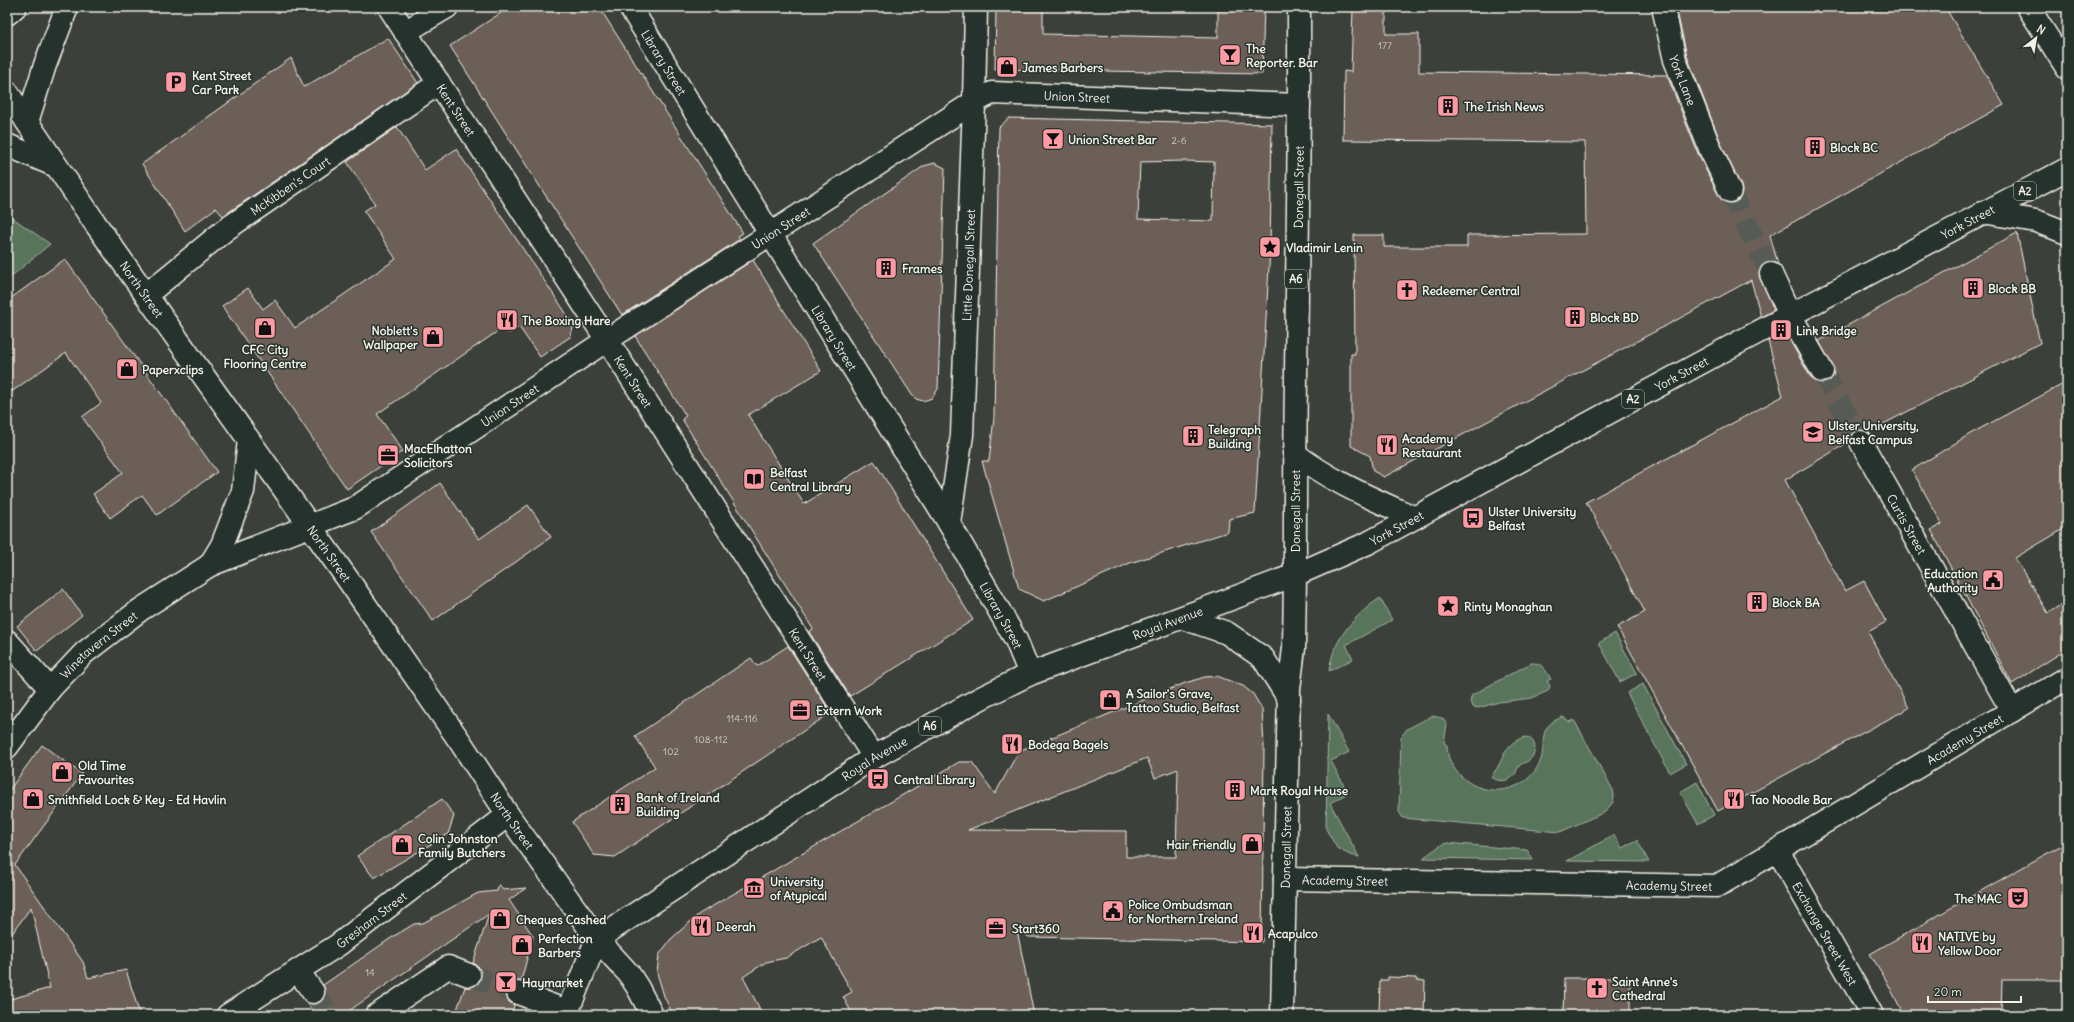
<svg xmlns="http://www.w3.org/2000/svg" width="2074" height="1022" font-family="Delius,sans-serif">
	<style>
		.green { fill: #59745b; stroke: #a6b2a2 }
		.building { fill: #6c5f58; stroke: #f4f1e8; fill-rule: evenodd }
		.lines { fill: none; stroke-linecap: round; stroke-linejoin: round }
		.pedestrian-tunnel { stroke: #575b54; stroke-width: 22; stroke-dasharray: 22 11; stroke-linecap: butt }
		.minor-tunnel { stroke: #575b54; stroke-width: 22; stroke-dasharray: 22 11; stroke-linecap: butt }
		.pedestrian-casing { stroke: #f4f1e8; stroke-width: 25 }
		.minor-casing { stroke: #f4f1e8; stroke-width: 25 }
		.tertiary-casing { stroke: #f4f1e8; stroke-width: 25 }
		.secondary-casing { stroke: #f4f1e8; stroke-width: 25 }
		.primary-casing { stroke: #f4f1e8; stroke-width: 25 }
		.pedestrian { stroke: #26332d; stroke-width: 22 }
		.minor { stroke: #26332d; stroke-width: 22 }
		.tertiary { stroke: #26332d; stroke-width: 22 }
		.secondary { stroke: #26332d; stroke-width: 22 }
		.primary { stroke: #26332d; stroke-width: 22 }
		.labels { text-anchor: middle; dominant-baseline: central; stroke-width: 3; stroke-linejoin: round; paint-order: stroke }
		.number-label { font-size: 10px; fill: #d2ccc4 }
		.shield { fill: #26332d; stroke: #b6b8b0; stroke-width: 1 }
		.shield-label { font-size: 11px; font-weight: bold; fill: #f4f1e8 }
		.poi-label { font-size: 12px; font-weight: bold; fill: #f4f1e8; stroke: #26332d; text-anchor: start }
		.street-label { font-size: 12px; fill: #f4f1e8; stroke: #26332d }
	</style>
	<rect width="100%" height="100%" fill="#3b403a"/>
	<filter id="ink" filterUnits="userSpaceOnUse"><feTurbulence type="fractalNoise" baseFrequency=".025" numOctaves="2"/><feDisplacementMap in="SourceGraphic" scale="8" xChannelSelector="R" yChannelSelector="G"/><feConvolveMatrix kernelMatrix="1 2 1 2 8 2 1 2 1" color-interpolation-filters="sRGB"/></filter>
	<g filter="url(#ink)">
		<g class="green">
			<path d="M7,214L50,244L7,280Z"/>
			<path d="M1380,598L1392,620L1346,645L1353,659L1329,671C1333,639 1354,616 1380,598Z"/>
			<path d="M1615,633L1637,673L1620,682L1599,643Z"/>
			<path d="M1531,663C1542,662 1546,671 1551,679L1547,681L1550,686L1548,691L1532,698L1499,702L1478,708L1473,707L1470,702L1472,695Z"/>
			<path d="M1643,684L1686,764L1670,773L1627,693Z"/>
			<path d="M1328,714L1349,752L1331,761L1348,793L1330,803L1359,857L1350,855L1337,848L1326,829Z"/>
			<path d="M1432,716L1442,718L1447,724L1444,743L1447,745C1447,758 1452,768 1462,777C1485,799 1527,793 1540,762C1545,752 1541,739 1546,729C1550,722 1557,719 1563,717L1570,722L1574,720L1613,790L1614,796L1613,802L1605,812L1560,832L1403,818L1399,812L1401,737L1407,729Z"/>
			<path d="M1526,737C1538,740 1537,755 1528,761C1525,763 1522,763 1519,766C1517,768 1517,772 1515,774C1510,782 1499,782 1492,778V775C1505,760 1503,742 1526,737Z"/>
			<path d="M1697,782L1714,815L1698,824L1680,792Z"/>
			<path d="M1614,835L1622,848L1637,840L1649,862L1567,861Z"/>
			<path d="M1447,843L1527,850L1533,860L1423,858L1441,845Z"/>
		</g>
		<g class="building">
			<path d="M510,7H599L743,233L738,236L740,239L622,315L450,46Z"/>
			<path d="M996,7H1043V34L1218,38V7H1264L1262,74L995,69Z"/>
			<path d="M1353,7H1386V34H1419V72L1667,75L1699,156L1719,196L1723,201L1729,203L1735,202L1740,198L1742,192L1741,186L1722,146L1687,56L1676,7H1945L2004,105L1770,235L1778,264L1772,262L1765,263L1761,267L1759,273L1774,310L1761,317L1751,280L1384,477L1373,471L1370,456L1351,446V354H1355L1354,235H1384V247H1467V235L1586,234L1585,142L1343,140L1344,71L1351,72Z"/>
			<path d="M388,38L418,83L223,216L216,208L185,231L142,164L291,58L304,87Z"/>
			<path d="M1009,118L1272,124L1270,249L1255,513L1229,519L1228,532L1130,563L1044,601L1019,589L982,461H989L994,418L999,127ZM1185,161L1214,162L1213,221L1138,219L1140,162Z"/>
			<path d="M397,127L425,170L456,149L574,325L570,337L540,357L519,327L509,333L504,327L377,414L403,451L347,489L222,306L248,288L263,309L275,300L295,328L396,259L364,211L375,204L347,162Z"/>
			<path d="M935,163L945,168L938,389L932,398L923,401L916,399L912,395L813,243L924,166Z"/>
			<path d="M2017,233L2040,343L1868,432L1862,430L1855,431L1850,435L1849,442L1785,480L1845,591L1864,581L1886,622L1868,632L1909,708L1718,811L1617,627L1645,612L1586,502L1783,396L1768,341L1785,332L1811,378L1816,382L1822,383L1828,382L1833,378L1834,371L1819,341Z"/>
			<path d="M65,259L217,472L157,515L142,495L110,518L93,494L123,473L82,417L101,403L66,353L7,395V301Z"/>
			<path d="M753,260L821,371L748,415L804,504L874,461L973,620L850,696L809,632L813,629L682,419L686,416L635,336Z"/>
			<path d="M2067,382V527L2015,558L2048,613L2067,601V649L2012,684L1931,530L1942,524L1912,470L1970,434Z"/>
			<path d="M440,483L479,539L528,505L551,537L433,621L371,532Z"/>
			<path d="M63,589L82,615L37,651L17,626Z"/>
			<path d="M788,646L829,710L827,711L829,714L615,857L594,855L572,822L655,767L635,736L751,658L757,666Z"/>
			<path d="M1217,676L1243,686L1253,694L1262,709L1264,746L1262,942L1029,937L1017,930L1034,1015H853L843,997L852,992L821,937L786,958L766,962L743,977L763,1015H673L664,996L657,973L659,955L671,939L699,914L959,762H972L995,794L1016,756L1021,750L1185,683L1205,677ZM1147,758L1155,778L1178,769L1176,857H1126V831L968,830Z"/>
			<path d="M42,745L82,774L15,865L83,962L88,978L126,970L140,1015H7V1000L50,988L31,907L7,941V793Z"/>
			<path d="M442,799L454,816L448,834L374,878L357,856Z"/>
			<path d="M2067,842V980H2002L2001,1015H1904L1885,978L1870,954Z"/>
			<path d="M499,884L503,890L526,888L509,900L533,936L521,981L510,983L506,989V996L508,1001L514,1005L512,1015H455L465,987H471L477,985L481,979V973L479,967L473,963L489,914L343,1015H316L308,1004H315L321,1002L324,998L325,991L323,985L394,936L414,924L423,923L478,893L497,891Z"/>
			<path d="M1388,977L1416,978V980L1425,981L1424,1015H1379L1380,980H1388Z"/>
			<path d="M1564,978H1630V1015H1563Z"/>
		</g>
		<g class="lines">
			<g class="pedestrian-tunnel">
				<path d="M1730,191L1771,274"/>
				<path d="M469,975L518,993"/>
				<path d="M313,992L330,1015"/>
			</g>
			<path class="minor-tunnel" d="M1822,371L1861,442"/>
			<g class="pedestrian-casing">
				<g id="pedestrian">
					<path id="s1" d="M974,102L992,93L1299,105"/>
					<path d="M1711,151L1730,191"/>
					<path d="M1771,274L1790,315"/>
					<path d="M298,971L313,992"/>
					<path d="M518,993L567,1011"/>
					<path d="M377,1015L448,967L469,975"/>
				</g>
			</g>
			<g class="minor-casing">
				<g id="minor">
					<path id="s2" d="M389,7L607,340L874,757"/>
					<path id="s3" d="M630,7L949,523L1016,640L1030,674"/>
					<path id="s4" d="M1663,7L1675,60L1711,151"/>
					<path d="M405,32L447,7"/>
					<path id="s5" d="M146,295L225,230L439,83"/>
					<path d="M1790,315L1822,371"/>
					<path id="s6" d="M1861,442L2012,711"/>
					<path id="s7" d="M949,523L962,435L974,102L976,7"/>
					<path d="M210,565L222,545L243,491L249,440"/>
					<path d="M7,641L50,689"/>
					<path id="s8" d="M7,747L50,689L84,653L140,610L210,565L355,508L607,340L974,102"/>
					<path id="s9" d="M1778,851L1872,1015"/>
					<path id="s10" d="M1285,879L1717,886L2067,678"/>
					<path id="s11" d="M228,1015L338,945L508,815"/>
					<path d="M566,1015L597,939"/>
				</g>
			</g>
			<g class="tertiary-casing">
				<g id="tertiary">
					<path d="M1183,618L1227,633L1263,658L1289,699"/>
					<path d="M597,939L629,974L638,988L652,1015"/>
					<path id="s12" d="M1282,1015L1289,689L1294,648L1295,575"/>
				</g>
			</g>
			<g class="secondary-casing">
				<g id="secondary">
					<path d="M2028,7L2067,68"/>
					<path d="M7,14L15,7"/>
					<path id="s13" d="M7,92L95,223L349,581L461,743L508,815L597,939"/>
					<path d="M27,122L45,65L67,7"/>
					<path d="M7,145L56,166"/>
				</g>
			</g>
			<g class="primary-casing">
				<g id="primary">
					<path d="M1983,212L2036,221L2067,233"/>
					<path d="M1294,453C1330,481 1371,498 1413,517"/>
					<path id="s14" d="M1295,575C1294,386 1300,196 1299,7"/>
					<path id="s15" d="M597,939L874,757L981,698L1030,674L1295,575L1368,543L1730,347L2067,169"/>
				</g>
			</g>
			<use href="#pedestrian" class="pedestrian"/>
			<use href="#minor" class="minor"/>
			<use href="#tertiary" class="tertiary"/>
			<use href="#secondary" class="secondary"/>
			<use href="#primary" class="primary"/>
		</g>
	</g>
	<defs>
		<g id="bar-square" transform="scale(1.15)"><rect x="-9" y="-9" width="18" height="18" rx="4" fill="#ff9aa2" stroke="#26332d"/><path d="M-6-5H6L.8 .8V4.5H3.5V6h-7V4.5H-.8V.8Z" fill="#111"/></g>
		<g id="shop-square" transform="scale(1.15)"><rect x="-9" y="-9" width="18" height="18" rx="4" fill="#ff9aa2" stroke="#26332d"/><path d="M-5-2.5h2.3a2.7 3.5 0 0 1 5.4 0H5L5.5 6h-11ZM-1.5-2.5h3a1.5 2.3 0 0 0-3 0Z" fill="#111"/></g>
		<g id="parking-square" transform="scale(1.15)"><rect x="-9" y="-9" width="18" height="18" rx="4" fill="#ff9aa2" stroke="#26332d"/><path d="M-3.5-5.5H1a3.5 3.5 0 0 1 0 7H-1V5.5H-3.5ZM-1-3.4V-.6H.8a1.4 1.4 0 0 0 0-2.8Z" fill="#111"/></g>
		<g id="building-square" transform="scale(1.15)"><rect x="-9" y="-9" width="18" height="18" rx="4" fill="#ff9aa2" stroke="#26332d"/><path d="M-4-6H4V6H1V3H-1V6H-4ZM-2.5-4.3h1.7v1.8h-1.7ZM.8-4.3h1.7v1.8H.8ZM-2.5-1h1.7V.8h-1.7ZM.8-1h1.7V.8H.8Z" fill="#111"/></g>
		<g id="sight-square" transform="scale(1.15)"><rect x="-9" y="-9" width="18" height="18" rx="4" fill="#ff9aa2" stroke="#26332d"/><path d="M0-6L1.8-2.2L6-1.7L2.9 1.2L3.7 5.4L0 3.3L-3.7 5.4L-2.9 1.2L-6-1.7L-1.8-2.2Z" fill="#111"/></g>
		<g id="church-square" transform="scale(1.15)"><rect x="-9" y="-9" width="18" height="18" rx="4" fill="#ff9aa2" stroke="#26332d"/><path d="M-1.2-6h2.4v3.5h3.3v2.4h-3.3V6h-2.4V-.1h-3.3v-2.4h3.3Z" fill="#111"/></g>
		<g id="restaurant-square" transform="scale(1.15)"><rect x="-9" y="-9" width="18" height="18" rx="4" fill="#ff9aa2" stroke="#26332d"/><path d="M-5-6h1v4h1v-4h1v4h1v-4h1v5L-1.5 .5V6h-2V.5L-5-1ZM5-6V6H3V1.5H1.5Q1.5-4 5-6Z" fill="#111"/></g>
		<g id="university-square" transform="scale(1.15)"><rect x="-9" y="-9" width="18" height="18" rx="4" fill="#ff9aa2" stroke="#26332d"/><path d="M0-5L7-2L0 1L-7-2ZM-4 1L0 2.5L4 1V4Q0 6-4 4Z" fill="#111"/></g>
		<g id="office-square" transform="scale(1.15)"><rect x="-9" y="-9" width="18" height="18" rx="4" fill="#ff9aa2" stroke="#26332d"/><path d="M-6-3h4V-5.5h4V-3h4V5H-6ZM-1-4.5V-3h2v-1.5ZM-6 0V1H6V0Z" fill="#111"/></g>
		<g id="library-square" transform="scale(1.15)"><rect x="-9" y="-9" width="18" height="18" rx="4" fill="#ff9aa2" stroke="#26332d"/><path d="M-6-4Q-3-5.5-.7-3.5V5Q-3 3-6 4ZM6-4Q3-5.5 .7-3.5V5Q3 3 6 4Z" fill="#111"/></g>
		<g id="bus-square" transform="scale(1.15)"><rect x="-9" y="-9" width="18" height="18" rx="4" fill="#ff9aa2" stroke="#26332d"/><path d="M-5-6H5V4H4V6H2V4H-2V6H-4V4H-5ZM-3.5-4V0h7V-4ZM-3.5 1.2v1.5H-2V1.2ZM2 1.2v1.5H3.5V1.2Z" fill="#111"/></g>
		<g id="civic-square" transform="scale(1.15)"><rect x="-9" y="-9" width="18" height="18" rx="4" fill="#ff9aa2" stroke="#26332d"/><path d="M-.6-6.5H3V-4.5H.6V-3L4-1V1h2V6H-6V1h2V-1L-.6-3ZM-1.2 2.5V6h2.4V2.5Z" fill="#111"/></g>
		<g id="museum-square" transform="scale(1.15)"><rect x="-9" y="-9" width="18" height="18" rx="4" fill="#ff9aa2" stroke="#26332d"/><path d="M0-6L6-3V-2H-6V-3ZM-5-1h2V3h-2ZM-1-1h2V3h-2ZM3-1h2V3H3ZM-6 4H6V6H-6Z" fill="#111"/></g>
		<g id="theatre-square" transform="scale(1.15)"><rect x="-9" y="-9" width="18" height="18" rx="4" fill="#ff9aa2" stroke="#26332d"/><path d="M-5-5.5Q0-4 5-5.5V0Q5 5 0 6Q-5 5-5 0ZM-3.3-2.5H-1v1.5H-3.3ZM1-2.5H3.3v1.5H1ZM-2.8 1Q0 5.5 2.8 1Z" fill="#111"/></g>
	</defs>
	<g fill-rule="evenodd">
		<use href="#bar-square" x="1230" y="55"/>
		<use href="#shop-square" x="1007" y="67"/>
		<use href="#parking-square" x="176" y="82"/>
		<use href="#building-square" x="1448" y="106"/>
		<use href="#bar-square" x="1053" y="139"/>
		<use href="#building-square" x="1815" y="147"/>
		<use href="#sight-square" x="1270" y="247"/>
		<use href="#building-square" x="886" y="268"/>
		<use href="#building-square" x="1973" y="288"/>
		<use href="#church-square" x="1407" y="290"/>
		<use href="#building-square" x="1575" y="317"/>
		<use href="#restaurant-square" x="507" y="320"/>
		<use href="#shop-square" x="265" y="328"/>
		<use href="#building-square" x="1781" y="330"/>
		<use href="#shop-square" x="433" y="337"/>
		<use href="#shop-square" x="127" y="369"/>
		<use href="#university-square" x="1813" y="432"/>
		<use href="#building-square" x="1193" y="436"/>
		<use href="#restaurant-square" x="1387" y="445"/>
		<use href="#office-square" x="388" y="455"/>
		<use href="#library-square" x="754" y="479"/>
		<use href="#bus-square" x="1473" y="518"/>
		<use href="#civic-square" x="1993" y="580"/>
		<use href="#building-square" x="1757" y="602"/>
		<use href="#sight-square" x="1448" y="606"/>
		<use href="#shop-square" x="1110" y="700"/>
		<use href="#office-square" x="800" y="710"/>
		<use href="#restaurant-square" x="1012" y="744"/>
		<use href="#shop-square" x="62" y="772"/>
		<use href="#bus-square" x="878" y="779"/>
		<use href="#building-square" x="1235" y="790"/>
		<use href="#shop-square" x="33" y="799"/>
		<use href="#restaurant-square" x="1734" y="799"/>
		<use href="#building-square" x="620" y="804"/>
		<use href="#shop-square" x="1252" y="844"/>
		<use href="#shop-square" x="402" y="845"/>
		<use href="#museum-square" x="754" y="888"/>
		<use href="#theatre-square" x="2018" y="898"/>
		<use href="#civic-square" x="1113" y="911"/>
		<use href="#shop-square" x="500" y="919"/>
		<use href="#restaurant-square" x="701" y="926"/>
		<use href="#office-square" x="996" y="928"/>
		<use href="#restaurant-square" x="1253" y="933"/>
		<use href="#restaurant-square" x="1922" y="943"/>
		<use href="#shop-square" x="522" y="945"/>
		<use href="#bar-square" x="506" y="982"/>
		<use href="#church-square" x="1597" y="988"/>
	</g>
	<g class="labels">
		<g class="number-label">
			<text x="1385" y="45">177</text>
			<text x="1179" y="140">2-6</text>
			<text x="742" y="718">114-116</text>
			<text x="711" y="739">108-112</text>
			<text x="671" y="751">102</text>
			<text x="370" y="972">14</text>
		</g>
		<g class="shield">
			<rect x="2014" y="182" width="22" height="18" rx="3"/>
			<rect x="1285" y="270" width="22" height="18" rx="3"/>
			<rect x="1622" y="390" width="22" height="18" rx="3"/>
			<rect x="919" y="717" width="22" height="18" rx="3"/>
		</g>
		<g class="shield-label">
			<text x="2025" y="191">A2</text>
			<text x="1296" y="279">A6</text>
			<text x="1633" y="399">A2</text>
			<text x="930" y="726">A6</text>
		</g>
		<g class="poi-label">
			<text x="1246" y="48">The<tspan x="1246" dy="14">Reporter. Bar</tspan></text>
			<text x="1022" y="67">James Barbers</text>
			<text x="192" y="75">Kent Street<tspan x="192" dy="14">Car Park</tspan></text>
			<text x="1464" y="106">The Irish News</text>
			<text x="1068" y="139">Union Street Bar</text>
			<text x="1830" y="147">Block BC</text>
			<text x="1286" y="247">Vladimir Lenin</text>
			<text x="902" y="268">Frames</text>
			<text x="1988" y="288">Block BB</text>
			<text x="1422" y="290">Redeemer Central</text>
			<text x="1590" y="317">Block BD</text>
			<text x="522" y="320">The Boxing Hare</text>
			<text x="418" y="330" text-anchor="end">Noblett's<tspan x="418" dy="14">Wallpaper</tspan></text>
			<text x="1796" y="330">Link Bridge</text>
			<text x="265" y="349" text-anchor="middle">CFC City<tspan x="265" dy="14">Flooring Centre</tspan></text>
			<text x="142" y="369">Paperxclips</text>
			<text x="1828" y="425">Ulster University,<tspan x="1828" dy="14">Belfast Campus</tspan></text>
			<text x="1208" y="429">Telegraph<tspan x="1208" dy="14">Building</tspan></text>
			<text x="1402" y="438">Academy<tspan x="1402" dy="14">Restaurant</tspan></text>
			<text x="404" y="448">MacElhatton<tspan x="404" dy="14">Solicitors</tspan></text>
			<text x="770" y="472">Belfast<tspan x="770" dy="14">Central Library</tspan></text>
			<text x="1488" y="511">Ulster University<tspan x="1488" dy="14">Belfast</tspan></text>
			<text x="1978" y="573" text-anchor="end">Education<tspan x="1978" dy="14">Authority</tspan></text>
			<text x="1772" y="602">Block BA</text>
			<text x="1464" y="606">Rinty Monaghan</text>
			<text x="1126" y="693">A Sailor's Grave,<tspan x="1126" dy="14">Tattoo Studio, Belfast</tspan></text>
			<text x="816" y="710">Extern Work</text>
			<text x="1028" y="744">Bodega Bagels</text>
			<text x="78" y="765">Old Time<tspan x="78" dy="14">Favourites</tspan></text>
			<text x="894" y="779">Central Library</text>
			<text x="1250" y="790">Mark Royal House</text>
			<text x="636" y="797">Bank of Ireland<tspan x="636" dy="14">Building</tspan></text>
			<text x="48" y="799">Smithfield Lock &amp; Key - Ed Havlin</text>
			<text x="1750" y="799">Tao Noodle Bar</text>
			<text x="418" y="838">Colin Johnston<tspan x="418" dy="14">Family Butchers</tspan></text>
			<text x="1236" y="844" text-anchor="end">Hair Friendly</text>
			<text x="770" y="881">University<tspan x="770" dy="14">of Atypical</tspan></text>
			<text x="2002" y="898" text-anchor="end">The MAC</text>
			<text x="1128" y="904">Police Ombudsman<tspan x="1128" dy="14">for Northern Ireland</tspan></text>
			<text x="516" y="919">Cheques Cashed</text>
			<text x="716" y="926">Deerah</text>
			<text x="1012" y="928">Start360</text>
			<text x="1268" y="933">Acapulco</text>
			<text x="1938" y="936">NATIVE by<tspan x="1938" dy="14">Yellow Door</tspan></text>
			<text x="538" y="938">Perfection<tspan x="538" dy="14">Barbers</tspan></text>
			<text x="1612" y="981">Saint Anne's<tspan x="1612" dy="14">Cathedral</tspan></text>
			<text x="522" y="982">Haymarket</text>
		</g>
		<g class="street-label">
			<text stroke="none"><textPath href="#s3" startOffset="65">Library Street</textPath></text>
			<text stroke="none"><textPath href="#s4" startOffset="76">York Lane</textPath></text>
			<text stroke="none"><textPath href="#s1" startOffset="105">Union Street</textPath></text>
			<text stroke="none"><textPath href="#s2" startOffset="123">Kent Street</textPath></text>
			<text stroke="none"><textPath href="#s5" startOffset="181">McKibben's Court</textPath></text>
			<text stroke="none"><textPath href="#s14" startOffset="388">Donegall Street</textPath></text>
			<text stroke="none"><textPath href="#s15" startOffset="1551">York Street</textPath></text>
			<text stroke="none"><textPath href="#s8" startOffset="941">Union Street</textPath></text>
			<text stroke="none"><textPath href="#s7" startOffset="259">Little Donegall Street</textPath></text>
			<text stroke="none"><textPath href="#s13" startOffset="239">North Street</textPath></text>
			<text stroke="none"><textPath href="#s3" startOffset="389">Library Street</textPath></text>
			<text stroke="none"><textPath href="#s15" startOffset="1227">York Street</textPath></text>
			<text stroke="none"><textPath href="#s2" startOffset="447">Kent Street</textPath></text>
			<text stroke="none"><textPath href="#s8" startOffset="617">Union Street</textPath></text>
			<text stroke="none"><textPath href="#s14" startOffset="64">Donegall Street</textPath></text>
			<text stroke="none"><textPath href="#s6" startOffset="94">Curtis Street</textPath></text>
			<text stroke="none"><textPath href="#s15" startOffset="903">York Street</textPath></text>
			<text stroke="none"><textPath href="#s13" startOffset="563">North Street</textPath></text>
			<text stroke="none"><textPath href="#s3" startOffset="713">Library Street</textPath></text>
			<text stroke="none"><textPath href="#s15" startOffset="655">Royal Avenue</textPath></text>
			<text stroke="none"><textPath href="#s8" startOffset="138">Winetavern Street</textPath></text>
			<text stroke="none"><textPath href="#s2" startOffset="771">Kent Street</textPath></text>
			<text stroke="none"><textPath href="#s10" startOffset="720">Academy Street</textPath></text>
			<text stroke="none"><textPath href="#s15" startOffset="331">Royal Avenue</textPath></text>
			<text stroke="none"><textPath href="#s13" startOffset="887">North Street</textPath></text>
			<text stroke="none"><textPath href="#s12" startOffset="168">Donegall Street</textPath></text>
			<text stroke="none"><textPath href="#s10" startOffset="60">Academy Street</textPath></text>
			<text stroke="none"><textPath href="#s10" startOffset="384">Academy Street</textPath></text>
			<text stroke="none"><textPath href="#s11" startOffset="172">Gresham Street</textPath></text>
			<text stroke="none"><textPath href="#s9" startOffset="95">Exchange Street West</textPath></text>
		</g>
	</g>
	<rect width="2074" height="1022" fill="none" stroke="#26332d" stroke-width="24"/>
	<rect x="12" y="12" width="2050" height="998" fill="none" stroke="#f4f1e8" stroke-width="1.5" filter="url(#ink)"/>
	<g transform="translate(2036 38) rotate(31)" stroke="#26332d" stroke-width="3" paint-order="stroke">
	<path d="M0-3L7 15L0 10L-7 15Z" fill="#f4f1e8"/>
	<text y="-6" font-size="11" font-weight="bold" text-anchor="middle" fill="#f4f1e8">N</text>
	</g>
	<path d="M1928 996v6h93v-6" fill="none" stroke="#f4f1e8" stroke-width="2"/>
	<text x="1934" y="996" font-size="12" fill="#f4f1e8" stroke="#26332d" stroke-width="3" paint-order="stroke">20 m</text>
</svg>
